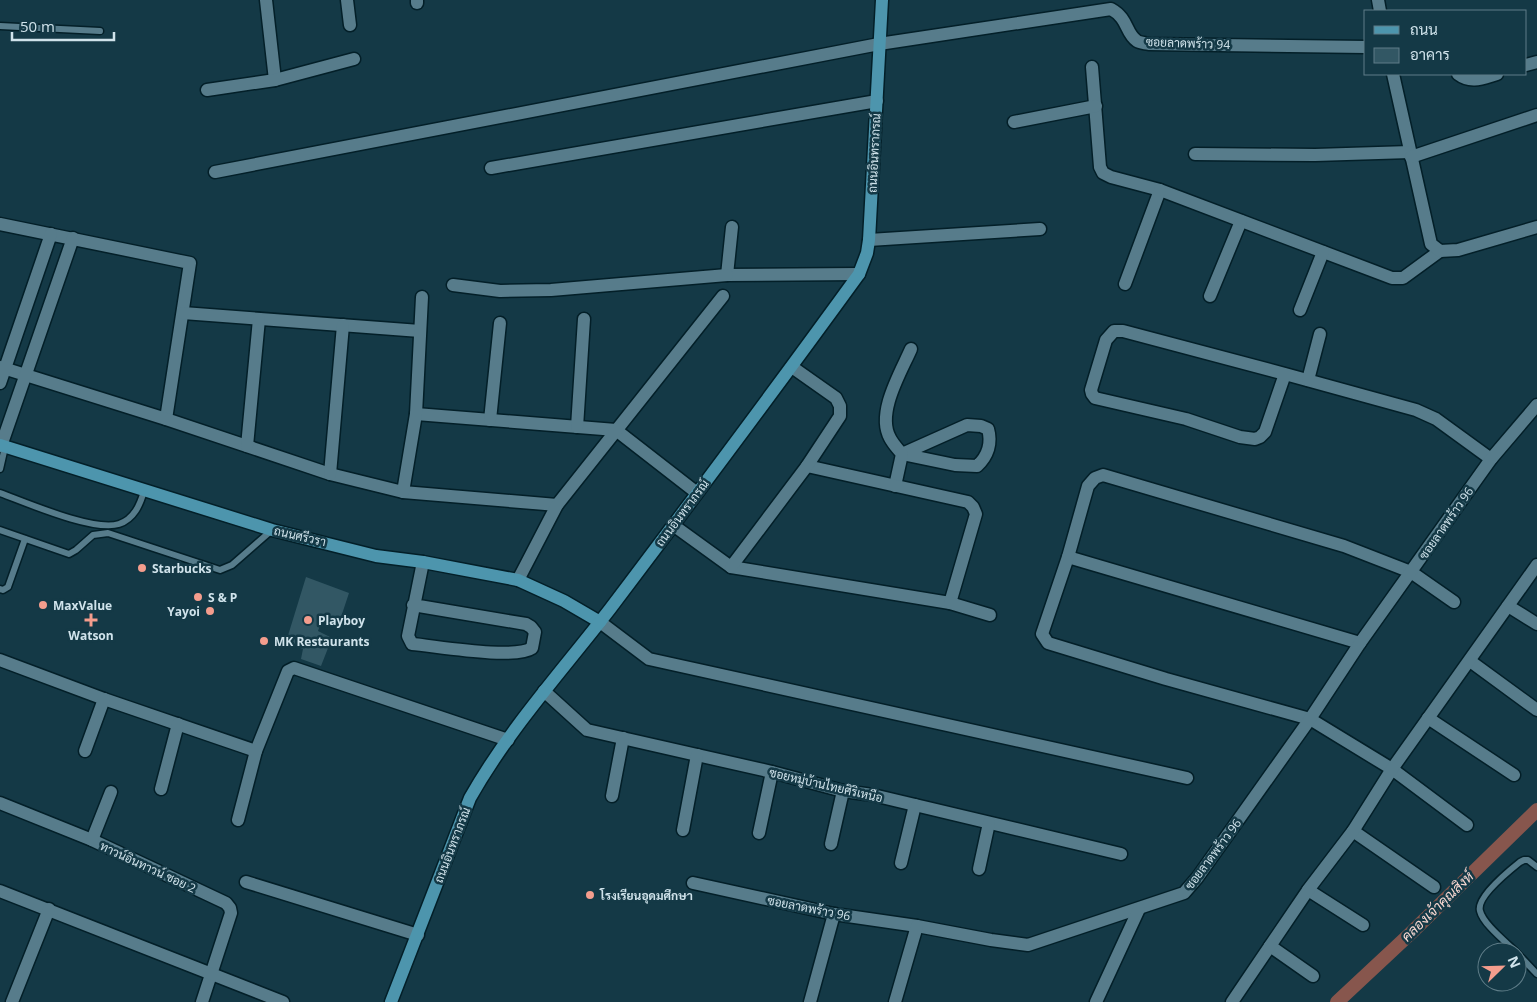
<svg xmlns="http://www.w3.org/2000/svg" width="1537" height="1002" font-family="'Open Sans',Sarabun,sans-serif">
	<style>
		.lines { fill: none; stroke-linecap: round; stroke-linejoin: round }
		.canal { stroke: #87564d; stroke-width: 14 }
		.building { fill: #325764 }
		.lane-casing { stroke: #031f28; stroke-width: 9 }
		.street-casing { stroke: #031f28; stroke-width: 15 }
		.secondary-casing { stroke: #031f28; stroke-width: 15 }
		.lane { stroke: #577c8b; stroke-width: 6 }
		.street { stroke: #577c8b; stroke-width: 12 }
		.secondary { stroke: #4d95ad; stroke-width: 12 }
		.poi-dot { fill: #f49d8d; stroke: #143946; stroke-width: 2 }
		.labels { text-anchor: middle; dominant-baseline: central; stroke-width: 5; stroke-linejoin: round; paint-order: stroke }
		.street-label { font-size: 12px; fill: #d0e3eb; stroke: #143946 }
		.poi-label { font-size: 12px; font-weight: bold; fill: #d0e3eb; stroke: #143946; text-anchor: start }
		.water-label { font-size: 14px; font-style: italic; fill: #fbd9d2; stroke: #143946 }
	</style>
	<rect width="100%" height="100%" fill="#143946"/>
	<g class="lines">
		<path class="canal" d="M1337,1002L1411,933L1537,810"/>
	</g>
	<path class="building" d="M306,577L349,593L339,623L323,617L318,631L332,638L321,666L301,659L303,649L286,642Z"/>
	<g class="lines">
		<g class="lane-casing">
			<g id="lane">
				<path d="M0,26L100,31"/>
				<path d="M0,469L5,447"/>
				<path d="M0,493C27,503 94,532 119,524C134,519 140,505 144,491"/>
				<path d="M0,530L69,554L76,550L93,535L108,533L220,570L232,565L272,530"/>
				<path d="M0,589L3,590L8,587L25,539"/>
				<path d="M1516,952C1506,942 1483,924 1480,911C1476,897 1510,870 1520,862L1524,860H1528L1537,867"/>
				<path d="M1517,953L1537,974"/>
			</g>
		</g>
		<g class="street-casing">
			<g id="street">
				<path d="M266,0L275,80"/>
				<path d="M347,0L350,25"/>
				<path d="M417,0V3"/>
				<path d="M1378,0L1380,11"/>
				<path d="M1526,65L1537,62"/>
				<path d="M1092,67L1100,167L1103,173L1111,177L1160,190L1392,278H1403L1440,251"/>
				<path d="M1393,74L1431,244L1440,251L1458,250L1537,227"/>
				<path d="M1458,74C1471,84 1483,78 1497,74"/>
				<path d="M207,90L275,80L354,59"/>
				<path d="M1014,122L1096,106"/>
				<path d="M1195,154L1315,155L1410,152"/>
				<path d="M1411,157L1537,115"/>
				<path d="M491,168L877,101"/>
				<path d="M215,172L879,44L1111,9C1129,19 1125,33 1137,41C1140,43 1145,43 1149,44L1366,47"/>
				<path d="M0,224L190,263L166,419"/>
				<path d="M732,227L727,275L859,274"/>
				<path d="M869,240L1040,229"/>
				<path d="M1125,284L1160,190"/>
				<path d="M453,285L500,291L551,290L727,275"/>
				<path d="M1210,296L1241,221"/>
				<path d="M1300,310L1323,252"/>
				<path d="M183,313L420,331"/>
				<path d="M0,367L166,419L330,474L403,492L557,505"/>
				<path d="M1285,374L1265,432L1260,437L1255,439L1240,437L1186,419L1095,398L1092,394L1091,390L1106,340L1114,331H1123L1285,374L1416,410L1436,419L1491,459"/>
				<path d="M1308,380L1320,334"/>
				<path d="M0,383L51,234"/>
				<path d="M416,414L616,430L697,493"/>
				<path d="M490,420L500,323"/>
				<path d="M967,425L981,426L988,429C992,443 988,456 977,466L955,465L902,454Z"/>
				<path d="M577,427L584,319"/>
				<path d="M1,446L73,238"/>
				<path d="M247,446L259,319"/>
				<path d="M330,474L343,325"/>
				<path d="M895,486L902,454C898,449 893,444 890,438C876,413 901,372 911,349"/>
				<path d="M403,492L416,414L422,297"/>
				<path d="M673,525L731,567L950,603L976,514L973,507L968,502L807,466"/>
				<path d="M1068,557L1360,643"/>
				<path d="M731,567L807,466L840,416V406L836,398L792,367"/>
				<path d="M518,580L557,505L723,296"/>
				<path d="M1454,602L1411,572L1344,546L1103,475L1095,478L1088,486L1068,557L1042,634L1048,643L1166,679L1310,719L1392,769L1467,825"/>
				<path d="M950,603L990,615"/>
				<path d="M413,605L526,624L531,627L535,632L532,648C515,660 436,646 412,644L408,636L423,562"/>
				<path d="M1508,606L1537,624"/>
				<path d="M600,622L649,659L1187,778"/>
				<path d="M0,660L104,699L256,751"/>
				<path d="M1470,661L1537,710"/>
				<path d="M544,691L587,730L772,772L843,791L873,795L1121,854"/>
				<path d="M1428,718L1514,775"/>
				<path d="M85,751L104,699"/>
				<path d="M161,789L178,724"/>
				<path d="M612,796L623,738"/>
				<path d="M0,803L92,840L226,903L230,908L231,913L202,1002"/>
				<path d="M238,820L256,751L288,671L294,668L508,740"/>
				<path d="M683,830L697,755"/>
				<path d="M1353,831L1434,887"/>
				<path d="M759,833L772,772"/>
				<path d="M92,840L111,792"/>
				<path d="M831,844L843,791"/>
				<path d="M901,863L915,805"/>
				<path d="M979,869L989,823"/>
				<path d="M246,882L418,935"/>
				<path d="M693,883L834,914L917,926L991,940L1028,945L1184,893L1197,878L1310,719L1360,643L1491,459L1537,405"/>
				<path d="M1308,890L1363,925"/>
				<path d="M0,891L283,1002"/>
				<path d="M1270,946L1313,976"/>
				<path d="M12,1002L49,909"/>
				<path d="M810,1002L834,914"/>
				<path d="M895,1002L917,926"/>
				<path d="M1096,1002L1139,909"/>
				<path d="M1232,1002L1308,890L1353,831L1392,769L1537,565"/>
			</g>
		</g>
		<g class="secondary-casing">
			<g id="secondary">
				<path d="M0,445L272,530L376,556L423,562L518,580L564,601L600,622"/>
				<path d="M391,1002L470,798C509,729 562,671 610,609C694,498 777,387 859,274L867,253L869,240L882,0"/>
			</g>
		</g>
		<use href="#lane" class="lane"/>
		<use href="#street" class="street"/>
		<use href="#secondary" class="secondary"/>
	</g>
	<g class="poi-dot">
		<circle cx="142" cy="568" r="5"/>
		<circle cx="198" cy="597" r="5"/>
		<circle cx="43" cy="605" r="5"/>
		<circle cx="210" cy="611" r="5"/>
		<path d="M88.5 612.5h5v5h5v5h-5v5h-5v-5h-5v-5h5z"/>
		<circle cx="308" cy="620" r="5"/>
		<circle cx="264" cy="641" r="5"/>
		<circle cx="590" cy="895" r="5"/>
	</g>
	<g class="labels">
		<g class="street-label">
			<text transform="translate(1188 43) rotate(2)">ซอยลาดพร้าว 94</text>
			<text transform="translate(874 153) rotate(-87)">ถนนอินทราภรณ์</text>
			<text transform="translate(682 513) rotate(-53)">ถนนอินทราภรณ์</text>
			<text transform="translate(1446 523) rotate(-55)">ซอยลาดพร้าว 96</text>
			<text transform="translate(300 536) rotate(13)">ถนนศรีวรา</text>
			<text transform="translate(826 785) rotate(13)">ซอยหมู่บ้านไทยศิริเหนือ</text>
			<text transform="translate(452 845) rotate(-69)">ถนนอินทราภรณ์</text>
			<text transform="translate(1213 854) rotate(-53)">ซอยลาดพร้าว 96</text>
			<text transform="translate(148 867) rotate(25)">ทาวน์อินทาวน์ ซอย 2</text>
			<text transform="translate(809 908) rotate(11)">ซอยลาดพร้าว 96</text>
		</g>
		<g class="poi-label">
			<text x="152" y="568">Starbucks</text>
			<text x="208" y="597">S &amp; P</text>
			<text x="53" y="605">MaxValue</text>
			<text x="200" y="611" text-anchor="end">Yayoi</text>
			<text x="318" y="620">Playboy</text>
			<text x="91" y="635" text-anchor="middle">Watson</text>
			<text x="274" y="641">MK Restaurants</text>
			<text x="600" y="895">โรงเรียนอุดมศึกษา</text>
		</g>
		<g class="water-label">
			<text transform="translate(1437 906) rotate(-44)">คลองเจ้าคุณสิงห์</text>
		</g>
	</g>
	<rect x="1364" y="10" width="162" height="65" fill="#143946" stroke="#5f7d88"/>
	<rect x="1374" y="26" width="25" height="8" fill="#4d95ad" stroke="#5f7d88"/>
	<text x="1410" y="35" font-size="15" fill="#d0e3eb">ถนน</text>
	<rect x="1374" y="48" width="25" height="15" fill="#325764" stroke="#5f7d88"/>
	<text x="1410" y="60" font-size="15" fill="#d0e3eb">อาคาร</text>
	<g transform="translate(1502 967) rotate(67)"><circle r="24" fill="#143946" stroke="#5f7d88"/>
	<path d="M0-4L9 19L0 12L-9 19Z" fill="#f49d8d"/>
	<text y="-8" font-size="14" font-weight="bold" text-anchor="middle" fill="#d0e3eb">N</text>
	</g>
	<path d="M12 32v8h102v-8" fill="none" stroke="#d0e3eb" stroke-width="2.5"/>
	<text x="20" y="32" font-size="15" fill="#d0e3eb" stroke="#143946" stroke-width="4" paint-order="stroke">50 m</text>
</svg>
